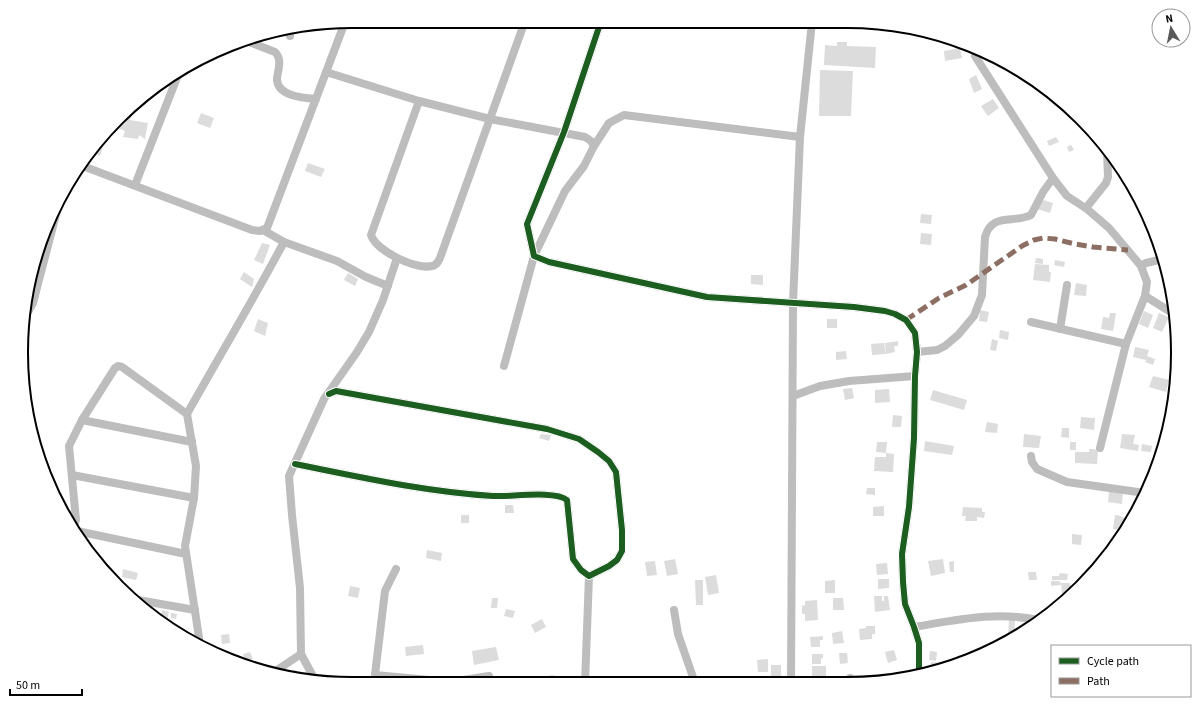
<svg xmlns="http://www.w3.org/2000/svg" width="1199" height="705" font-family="'Source Sans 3',sans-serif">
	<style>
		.building { fill: #dcdcdc }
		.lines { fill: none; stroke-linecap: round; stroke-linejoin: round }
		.minor { stroke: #bdbdbd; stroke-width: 8 }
		.quiet { stroke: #8d6e63; stroke-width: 5; stroke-dasharray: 10 5; stroke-linecap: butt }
		.cycleway-casing { stroke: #fff; stroke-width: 8 }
		.cycleway { stroke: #1b5e20; stroke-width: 6 }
		.rim { fill: none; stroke: #000; stroke-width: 2 }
	</style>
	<rect width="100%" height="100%" fill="#fff"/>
	<g class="building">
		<path d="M837,42H847V46L876,47L875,68L824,65L825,45L837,46Z"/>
		<path d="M960,48L962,58L945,61L944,51Z"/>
		<path d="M820,70L853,71L851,116H819Z"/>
		<path d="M976,75L982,89L974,93L969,79Z"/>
		<path d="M993,99L999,108L988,116L981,106Z"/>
		<path d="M131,111L133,112L130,120L148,123L145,139L139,135L138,139L123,137L125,131L115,127L118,124V128L120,122Z"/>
		<path d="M201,113L214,118L210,128L197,123Z"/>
		<path d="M1056,137L1059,142L1049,146L1047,141Z"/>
		<path d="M103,140L105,141L100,156L91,153Z"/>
		<path d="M1071,145L1074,150L1069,152L1067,147Z"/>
		<path d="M308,163L325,169L321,177L305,171Z"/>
		<path d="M1040,199L1053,203L1050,213L1037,209Z"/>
		<path d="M921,214L932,215L931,224L920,223Z"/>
		<path d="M921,233L932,234L931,245L920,244Z"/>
		<path d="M262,243L270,245L263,264L254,260Z"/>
		<path d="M1036,258L1043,259V264L1035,263Z"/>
		<path d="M1055,260L1065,262L1064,267L1054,265Z"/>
		<path d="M1035,264L1049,265V272H1051L1050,282L1033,280Z"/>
		<path d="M244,272L254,279L252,287L240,279Z"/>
		<path d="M348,273L358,279L355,286L344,280Z"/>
		<path d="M751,275H763V285L751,284Z"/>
		<path d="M1076,283L1087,285L1086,296L1074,295Z"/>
		<path d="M980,310L989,312L987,322L979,321Z"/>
		<path d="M1144,311L1153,315L1148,328L1139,324Z"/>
		<path d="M1110,313H1116L1113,331L1101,329L1103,317L1109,318Z"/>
		<path d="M1159,313L1169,317L1162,332L1153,328Z"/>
		<path d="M258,319L268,323L265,336L254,331Z"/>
		<rect x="827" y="319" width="10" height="9"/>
		<path d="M1000,330L1009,332L1008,340L999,338Z"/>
		<path d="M992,339L998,341L996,351L990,350Z"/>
		<path d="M898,341V346H894L895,352L886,354L885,343Z"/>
		<path d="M884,343L886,354L872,355L871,344Z"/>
		<path d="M1135,347L1149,350L1147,356L1155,359L1153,365L1145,362L1146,360L1133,357Z"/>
		<path d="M846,351L847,359L836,360V352Z"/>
		<path d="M1153,376L1169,380L1166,392L1149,387Z"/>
		<path d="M852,388L854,398L845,400L843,389Z"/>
		<path d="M889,389L890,402L875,403V390Z"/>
		<path d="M933,390L967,400L964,410L930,400Z"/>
		<path d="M893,415L902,416L901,427H892Z"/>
		<path d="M1081,417L1095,418L1094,430L1080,428Z"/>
		<path d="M987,422L998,424L997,433L985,432Z"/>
		<path d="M1062,428H1069V438L1061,437Z"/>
		<path d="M541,434L551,435L549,441L539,438Z"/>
		<path d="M1024,434L1041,436L1039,448L1023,447Z"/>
		<path d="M1122,434L1135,435L1133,444L1139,445L1138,451L1120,448Z"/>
		<path d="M1165,440L1161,452H1160L1159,441Z"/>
		<path d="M925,441L954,446L952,455L924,451Z"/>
		<path d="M877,442H887L886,453L876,452Z"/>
		<rect x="1070" y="442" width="6" height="8"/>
		<path d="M1142,444L1152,446L1151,452L1141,451Z"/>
		<path d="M1089,449H1094L1098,451L1097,464L1075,463V452H1089Z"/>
		<path d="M886,453L894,454L893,472L874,471L875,457H886Z"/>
		<path d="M867,488H875V495L866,494Z"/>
		<path d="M1109,491L1123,492L1122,504L1108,502Z"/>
		<path d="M505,505H513L514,513H505Z"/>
		<path d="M884,506V516H873V507Z"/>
		<path d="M963,507L982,508V512H985L984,518L977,517V521H965L966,516H962Z"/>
		<rect x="461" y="515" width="8" height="8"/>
		<path d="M1115,515L1121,516V517L1131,519L1125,531L1120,530L1121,526H1119V530L1113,529Z"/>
		<path d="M1072,534L1082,535L1081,545L1072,544Z"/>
		<path d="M427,550L442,553L441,561L426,558Z"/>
		<path d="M675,559L678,574L667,576L664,561Z"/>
		<path d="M943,559L945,573L931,576L928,561Z"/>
		<path d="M655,561L657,575L647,576L645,562Z"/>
		<path d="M954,561V572H950L949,562Z"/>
		<path d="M887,563L888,574L877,575L876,564Z"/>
		<path d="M123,569L138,573L136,580L122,577Z"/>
		<path d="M1028,572H1036L1037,580H1029Z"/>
		<path d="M1060,573L1068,574L1067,580H1052V576H1059Z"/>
		<path d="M716,575L719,593L708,595L705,577Z"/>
		<path d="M878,579H889V588L878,589Z"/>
		<path d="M695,580H703V605H696Z"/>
		<path d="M835,580V593H825V581Z"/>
		<path d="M1051,581H1060L1061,585L1051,586Z"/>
		<path d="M1061,583H1070V585H1072L1073,590H1070L1071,593L1062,594Z"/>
		<path d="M350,586L360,588L358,598L348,596Z"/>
		<path d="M874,596H882V601H884V596H888L890,610L875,612Z"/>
		<path d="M492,598H498L497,608H491Z"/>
		<path d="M833,598H843L844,610H833Z"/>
		<path d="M817,600L818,620L805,621V614H802V606L805,605V601Z"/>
		<path d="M506,609L515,611L513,618L504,616Z"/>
		<path d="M162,610L169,612L167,620L160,618Z"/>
		<path d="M171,613L177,614L176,619L171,618Z"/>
		<path d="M542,619L546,627L535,633L531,625Z"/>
		<path d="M1009,619H1015L1014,637L1008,636Z"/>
		<path d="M1023,623L1032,625L1021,633Z"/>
		<path d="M866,626H875V634H872V639L860,640L859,629L866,628Z"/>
		<path d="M842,631L844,643L833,644L832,633Z"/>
		<path d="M229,634L230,643L222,644L221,635Z"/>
		<path d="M823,636V640H820V647H811L810,637Z"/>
		<path d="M423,645L424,654L406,656L405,647Z"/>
		<path d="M496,647L499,660L474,665L472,651Z"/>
		<path d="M894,650L897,660L888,663L885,652Z"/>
		<path d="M930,651L937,652L936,661L929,660Z"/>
		<path d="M250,652L253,659L245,661L243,654Z"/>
		<path d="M839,653H847L848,663L840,664Z"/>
		<path d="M812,654H823V658H821V664H812Z"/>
		<path d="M768,659V672H758L757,660Z"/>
		<path d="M931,662L947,663L946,668L930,671Z"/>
		<rect x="771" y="665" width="10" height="12"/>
		<rect x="812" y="666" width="14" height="10"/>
		<path d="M296,670L298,677L286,674Z"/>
		<path d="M554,675L555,683H542L541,677Z"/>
		<rect x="858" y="676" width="10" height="7"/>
		<path d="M823,677V683H800V678Z"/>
		<path d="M846,677V682H836V678Z"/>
		<path d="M780,681V683H764L763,682Z"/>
	</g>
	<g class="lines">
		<g class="minor">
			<path d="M601,21L564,132L527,224L534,256L549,262L707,297L854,307L885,311L895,314L906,320L915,333L917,352L915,376L914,438L909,507L902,554L903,582L905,604L914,627L919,643V673"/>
			<path d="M290,36V31"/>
			<path d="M244,40L275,52C279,56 280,60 279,66C279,70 277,75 277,79C277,96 303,98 316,99"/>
			<path d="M975,56L1053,178L1067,196L1087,209L1109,228L1141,266"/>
			<path d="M326,72L419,101L490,119L585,137L591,141L594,146"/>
			<path d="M419,101L371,235C376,251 416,270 432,266C437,265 438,262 440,258L525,21"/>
			<path d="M80,165L252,230L260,231L267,228L345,22"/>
			<path d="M135,185L178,75"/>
			<path d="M1086,208L1106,183L1108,177L1107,150"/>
			<path d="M284,242L337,261L366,277L388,286"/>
			<path d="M1163,259L1146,263L1141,266L1147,282L1145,296L1174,314"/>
			<path d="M28,312L33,303L58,207"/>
			<path d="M1031,322L1126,344"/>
			<path d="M1060,329L1067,285"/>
			<path d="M917,352L937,350L945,346L958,335L974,316L982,295L985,237C992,212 1013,224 1031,215L1043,192L1053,178"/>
			<path d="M504,366L534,256L565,191L584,166L594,146L609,123L624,115L800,137"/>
			<path d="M793,396L820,386L849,381L915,376"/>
			<path d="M187,414C219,357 253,300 284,242L263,230"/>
			<path d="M82,420L192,442"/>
			<path d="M1100,448L1126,344L1145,296"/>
			<path d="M1031,456L1032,462L1037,469L1067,482L1145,493"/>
			<path d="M295,464C360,477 426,492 493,496C510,497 555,490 567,500L573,559L581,570L589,576L609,566L617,560L622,551V530L616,472L609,461L598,452L579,439L547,429L336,391L329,394"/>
			<path d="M72,475L194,498"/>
			<path d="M74,525L76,520L69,446L82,420L115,368L118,366L122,367L187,414L196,466L194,498L185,546L200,644"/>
			<path d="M77,531L186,554"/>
			<path d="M138,600L195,610"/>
			<path d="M674,610L678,634L695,683"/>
			<path d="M914,627C957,620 995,611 1038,620"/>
			<path d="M274,672L301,654"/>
			<path d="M375,675L451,682L489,676"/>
			<path d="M315,680L301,654L300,588L292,515L289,476L324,399L357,352L369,332L383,300L397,258"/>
			<path d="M374,683L385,591L396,569"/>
			<path d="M585,683L589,576"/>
			<path d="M791,683L793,303L800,137L812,22"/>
			<path d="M849,683L850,678"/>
		</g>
		<path class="quiet" d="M906,320L939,298L966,285L1022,246L1034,240L1043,238L1055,239L1075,244L1093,247L1128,250"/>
		<g class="cycleway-casing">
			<g id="cycleway">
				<path d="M601,21L564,132L527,224L534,256L549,262L707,297L854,307L885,311L895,314L906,320L915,333L917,352L915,376L914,438L909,507L902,554L903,582L905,604L914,627L919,643V673"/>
				<path d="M295,464C360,477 426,492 493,496C510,497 555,490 567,500L573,559L581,570L589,576L609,566L617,560L622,551V530L616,472L609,461L598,452L579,439L547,429L336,391L329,394"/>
			</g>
		</g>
		<use href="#cycleway" class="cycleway"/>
	</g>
	<path d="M0 0H1199V705H0ZM352 28H847A324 324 0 0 1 1171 352V353A324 324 0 0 1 847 677H352A324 324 0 0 1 28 353V352A324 324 0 0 1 352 28Z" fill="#fff" fill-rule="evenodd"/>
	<path class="rim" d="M352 28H847A324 324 0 0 1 1171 352V353A324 324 0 0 1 847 677H352A324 324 0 0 1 28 353V352A324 324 0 0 1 352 28Z"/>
	<rect x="1051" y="645" width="140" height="52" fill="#ffffff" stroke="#999999"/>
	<rect x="1059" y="658" width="20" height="6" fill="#1b5e20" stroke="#999999"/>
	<text x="1087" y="665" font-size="12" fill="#000000">Cycle path</text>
	<rect x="1059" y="678" width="20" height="6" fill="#8d6e63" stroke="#999999"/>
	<text x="1087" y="685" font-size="12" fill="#000000">Path</text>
	<g transform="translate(1171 28) rotate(350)"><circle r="19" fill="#ffffff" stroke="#999999"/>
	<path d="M0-3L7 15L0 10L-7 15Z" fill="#595959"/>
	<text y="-6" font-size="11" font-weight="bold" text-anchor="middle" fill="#000000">N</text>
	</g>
	<path d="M10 689v6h72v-6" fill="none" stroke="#000000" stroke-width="2"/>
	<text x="16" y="689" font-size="12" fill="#000000" stroke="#ffffff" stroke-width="3" paint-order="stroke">50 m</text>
</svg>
